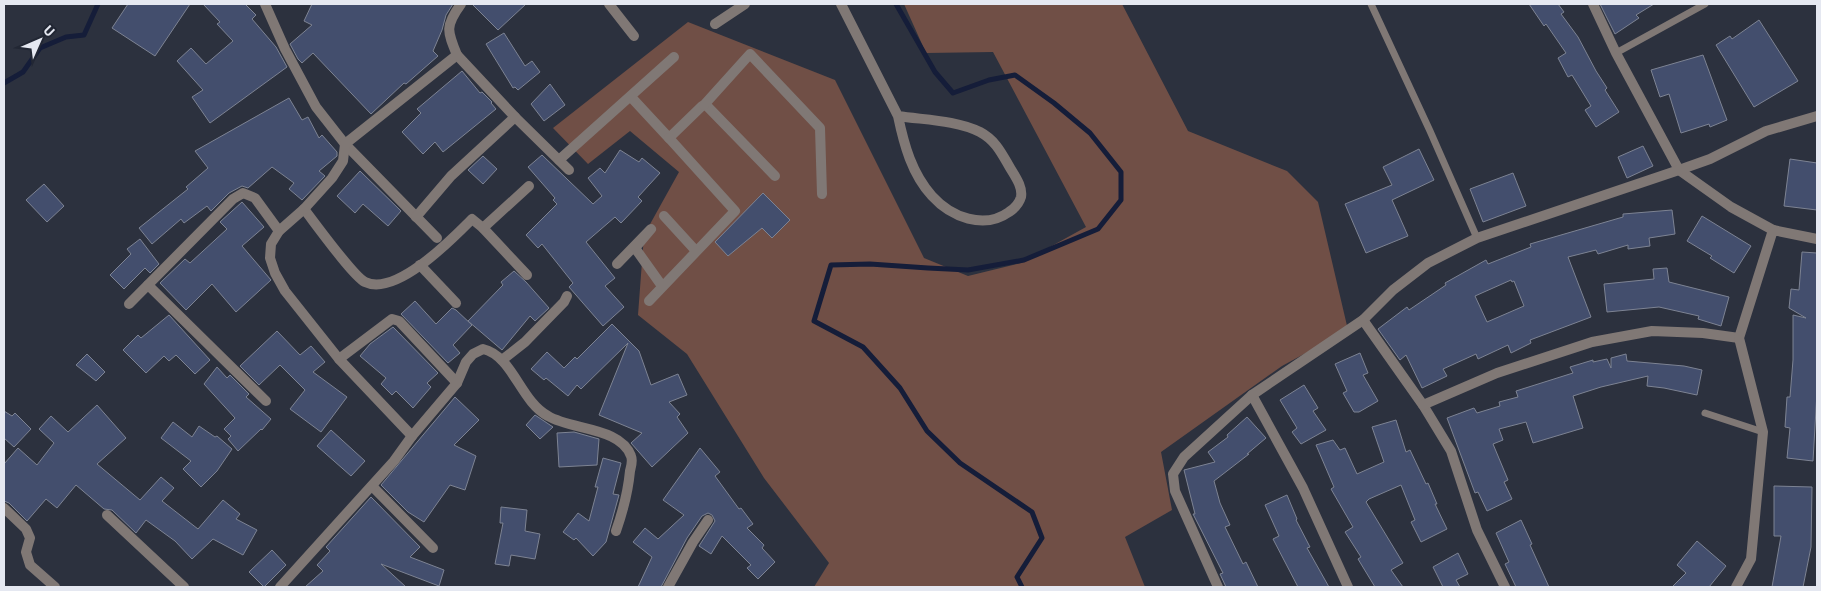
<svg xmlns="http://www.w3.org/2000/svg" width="1821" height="591" font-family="Barlow,sans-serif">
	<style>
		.green { fill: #704f46 }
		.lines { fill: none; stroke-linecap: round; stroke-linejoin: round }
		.stream { stroke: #151d39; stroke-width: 5 }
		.building { fill: #434e6d; stroke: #7d8393; fill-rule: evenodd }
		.lane { stroke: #807875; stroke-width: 7 }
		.street { stroke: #807875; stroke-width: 10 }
	</style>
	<rect width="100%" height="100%" fill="#2c313e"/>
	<path class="green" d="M904,4H1122L1188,131L1287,171L1318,202L1348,330L1282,366L1161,452L1172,510L1125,537L1145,587H814L829,563L764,478L687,354L638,315L644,235L679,172L630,131L588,164L553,128L688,22L835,80L924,258L968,276L1021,263L1086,227L993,52L926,53Z"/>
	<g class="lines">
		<g class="stream">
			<path d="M896,4L935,72L953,93L989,80L1015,75L1054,103L1090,133L1121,172V200L1098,229L1024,260L968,270L928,268L870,264L831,265L814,321L863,347L900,388L927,431L960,463L1032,512L1042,538L1017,577L1022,587"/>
			<path d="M4,83L23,72L40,48L66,37L84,35L98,4"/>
		</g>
	</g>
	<g class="building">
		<path d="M128,4H190L155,56L112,28Z"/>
		<path d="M203,4H245L256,15L252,19L276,47L287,67L210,123L192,97L203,90L177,61L191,48L206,64L233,41L217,24L220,22Z"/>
		<path d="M312,4H453L446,15L442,30L433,51L438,56L406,84L404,83L371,114L313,53L302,63L298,59L290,44L312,25L304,21Z"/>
		<path d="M472,4H526L498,30Z"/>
		<path d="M1529,4H1558L1564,12L1561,14L1578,37L1596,71L1607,88L1605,90L1619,112L1596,127L1585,110L1591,106L1572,75L1568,77L1558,58L1566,53L1546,24L1544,26Z"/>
		<path d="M1600,4H1654L1636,15L1639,18L1615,34Z"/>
		<path d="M1759,20L1798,81L1754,107L1716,45L1730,36L1732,39Z"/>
		<path d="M504,33L525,66L532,61L540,72L518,90L515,87L513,88L486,44Z"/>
		<path d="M1703,55L1727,120L1710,127L1709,124L1681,133L1669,94L1660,97L1651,70Z"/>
		<path d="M462,71L480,93L482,92L492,102L491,103L496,109L443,152L435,142L423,154L402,132L421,113L417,109Z"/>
		<path d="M550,84L565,105L544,121L531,104Z"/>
		<path d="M289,98L302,120L308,117L319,138L322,135L337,152V156L319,171L325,176L302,200L289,189L294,183L272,167L248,188L242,186L229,193L211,211L207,206L184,223L181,219L152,244L139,228L188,189L186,187L208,168L195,151Z"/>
		<path d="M1643,146L1653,166L1627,178L1618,157Z"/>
		<path d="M1419,149L1434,180L1392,200L1408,236L1366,253L1345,204L1392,185L1383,167Z"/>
		<path d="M620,150L639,162L642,158L660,173L638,197L642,201L621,223L615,217L586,242L615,278L605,286L624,307L603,326L569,287L573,283L542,244L538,248L526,235L557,204L553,200L555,198L528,167L542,155L593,204L602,196L588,178L600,168L605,173Z"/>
		<path d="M483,156L497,169L483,184L468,170Z"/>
		<path d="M1790,159L1817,163V210L1784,206Z"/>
		<path d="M360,171L401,211L388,226L363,204L355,213L337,196Z"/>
		<path d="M1513,173L1526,206L1483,222L1470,189Z"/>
		<path d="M44,184L64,206L47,222L26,200Z"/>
		<path d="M763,193L790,220L772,238L762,228L728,256L715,242Z"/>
		<path d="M242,202L264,227L242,246L271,280L236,312L212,284L186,310L160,283L185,259L190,263L227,229L220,222Z"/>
		<path d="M1672,210L1675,234L1649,238L1650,246L1628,249V245L1598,254L1596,250L1568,257L1591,317L1530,340L1531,343L1511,353L1508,345L1478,359L1476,354L1443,369L1447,376L1422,388L1406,355L1400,360L1378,329L1407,307L1409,310L1446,285L1445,283L1486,260L1488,264L1531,247L1530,244L1623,217V214ZM1511,280L1512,282L1514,281L1524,306L1487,322L1475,296Z"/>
		<path d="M1702,216L1751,246L1734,273L1710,258L1712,256L1687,241Z"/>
		<path d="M140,239L159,264L150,273L145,268L124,289L110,275L131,254L127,249Z"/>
		<path d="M1802,252L1817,253V392L1813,461L1787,458L1790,428L1785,427L1787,397H1790L1793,360V315L1806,318L1789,308L1791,289L1799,290Z"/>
		<path d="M1667,268L1669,282L1729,297L1721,326L1698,319L1699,316L1659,307L1607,312L1604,284L1654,279L1653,269Z"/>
		<path d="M514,271L526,282L549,308L535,321L530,316L502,350L468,321L503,285L501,282Z"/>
		<path d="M415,301L436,324L452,308L456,310L472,325L453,345L460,353L448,363L401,314Z"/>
		<path d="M169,315L210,360L195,374L176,355L169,361L164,356L146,373L123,350L138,335L141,338Z"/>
		<path d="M612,324L639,351L651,385L678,374L687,395L669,402L680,414L677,417L688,433L652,467L631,443L642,433L599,415L628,343L581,389L577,385L568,396L546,378L544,380L531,369L547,352L564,368L575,357L577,359Z"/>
		<path d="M393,327L438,373L427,383L431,387L413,408L396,391L392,395L381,384L386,378L360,356L370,344Z"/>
		<path d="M277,331L300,355L311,346L325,362L313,372L347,397L321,432L290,409L305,390L280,365L259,385L240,366Z"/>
		<path d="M1360,353L1368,373L1363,375L1378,401L1359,412H1354L1343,393L1347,391L1335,364Z"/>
		<path d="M87,354L105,372L96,381L76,365Z"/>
		<path d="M1626,354L1627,361L1684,366L1702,370L1697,395L1664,388L1647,386L1648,376L1601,387L1573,396L1583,428L1533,443L1526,422L1499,429L1503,440L1493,444L1508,480L1504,482L1512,499L1487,511L1478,492L1475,493L1447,418L1474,408L1477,413L1500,406L1499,402L1518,397L1516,391L1573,373L1570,367L1593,360V362L1607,359L1611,368V358Z"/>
		<path d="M217,367L227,378L230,375L249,394L246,397L271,419L262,430L261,429L238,451L228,439L231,436L224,429L235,418L204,384Z"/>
		<path d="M1304,385L1318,408L1313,411L1326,430L1301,444L1292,432L1297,428L1280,400Z"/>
		<path d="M455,397L479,420L454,445L476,456L465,490L450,485L424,522L408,512L381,485Z"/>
		<path d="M97,405L126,438L97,464L140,500L161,477L174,488L162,501L198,529L223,500L240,514L236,519L257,530L243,555L213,539L192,559L175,541L146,520L136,533L112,510L104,509L76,485L57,508L46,499L27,521L9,503L4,501V464L18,448L37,465L54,443L39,429L51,416L68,432Z"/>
		<path d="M4,411L12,416L15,413L31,429L14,447L4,438Z"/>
		<path d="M535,415L553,427L540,439L526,425Z"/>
		<path d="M1247,417L1266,438L1247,454H1249L1214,481L1220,503L1230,525L1225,527L1243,564L1246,562L1258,587H1226L1220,574L1223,573L1193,514H1195L1184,470L1215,462L1208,452L1228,437L1227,435Z"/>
		<path d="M1396,420L1406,452L1410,450L1426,484L1428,483L1437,504H1435L1447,529L1421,542L1411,522L1415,520L1401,485L1369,499L1366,502L1403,563L1391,570L1403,587H1375L1358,559L1361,557L1345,532L1353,527L1331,489L1334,487L1316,445L1333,440L1340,450L1345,448L1357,474L1384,462L1372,427Z"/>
		<path d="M173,422L192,437L199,426L215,437L217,436L232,449L217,471L201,487L183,469L191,461L161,438Z"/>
		<path d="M331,430L365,461L351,476L317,446Z"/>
		<path d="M574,432L599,439L597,465L559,467L557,433Z"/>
		<path d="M700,448L720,472L715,476L739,509L741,508L753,524L747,528L764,545L762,548L775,562L758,579L747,568L751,565L722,536L711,554L699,546L715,521L712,515L708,513L702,516L687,538L661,587H638L652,557L633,542L645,528L658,539L684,515L663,500Z"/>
		<path d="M603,458L621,463L613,494L619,495L606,542L593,556L576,538L574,540L563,532L578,513L589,521L598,487H595Z"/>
		<path d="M1774,486L1812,487L1811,547L1803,587H1772L1781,536H1774Z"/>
		<path d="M1287,495L1297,519L1296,520L1310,547L1307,548L1329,587H1298L1273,539L1279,536L1265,505Z"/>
		<path d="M371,497L420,547L410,557L444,570L439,586L381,564L406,587H305L323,571L317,565L330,551L326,547Z"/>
		<path d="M501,507L527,510L525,531L540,534L535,559L511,555L509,566L495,564L503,523H500Z"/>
		<path d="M1521,520L1532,544L1530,545L1549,587H1516L1505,564L1509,562L1496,533Z"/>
		<path d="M1697,541L1726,566L1709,587H1672L1686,573L1677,565Z"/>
		<path d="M272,550L286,565L264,587L249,572Z"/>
		<path d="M1458,553L1468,574L1456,580L1460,587H1443L1433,567Z"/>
	</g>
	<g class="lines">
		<g class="lane">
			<path d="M1371,4L1430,131L1477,238"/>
			<path d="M1616,53L1705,4"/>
			<path d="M1705,413L1763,432"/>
		</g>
		<g class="street">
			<path d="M265,4L285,49L316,107L345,144L437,238"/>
			<path d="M609,4L634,36"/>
			<path d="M841,4L898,116C924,120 956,120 980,132C995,140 1001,152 1009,166C1014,175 1023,186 1021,197C1019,204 1015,208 1009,212C984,230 951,217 932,196C912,174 904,145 898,116"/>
			<path d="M1593,4L1616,53L1679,170L1731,207L1773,230"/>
			<path d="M715,24L745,4"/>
			<path d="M457,55L515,117L569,170"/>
			<path d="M631,97L669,138L702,106L706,105L775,176"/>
			<path d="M704,105L750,54L820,128L822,194"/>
			<path d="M559,160L674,57"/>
			<path d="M304,209C315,223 353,276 365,282C396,297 452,239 472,219L483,228L527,275"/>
			<path d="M664,216L696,251"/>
			<path d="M416,217L451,176L515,117"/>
			<path d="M483,228L529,186"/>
			<path d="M617,264L651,229L635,248L662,286"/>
			<path d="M420,265L456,303"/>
			<path d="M148,285L266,401"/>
			<path d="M649,301L735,211L669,138"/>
			<path d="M129,304L233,199L243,193L255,198L279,231"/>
			<path d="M1363,320L1423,405L1451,451L1477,530L1505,587"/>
			<path d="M339,359L392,319L399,321L457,383"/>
			<path d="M502,360L525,342L564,302L567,296"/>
			<path d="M1252,395L1303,488L1348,587"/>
			<path d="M1423,405L1497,373L1592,342L1652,331L1703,333L1739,338"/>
			<path d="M412,436L339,359L285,291L275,273L270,258L271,244L279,231L304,209L332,178L343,161L345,144L457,55C447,31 445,26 461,4"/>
			<path d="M372,486L433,548"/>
			<path d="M4,508L26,529L30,538L26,552L30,565L55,587"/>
			<path d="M107,515L184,587"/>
			<path d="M280,587L394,461L412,436L457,383L466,362L473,354L483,349C513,356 520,401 548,416C571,430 621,427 631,456C633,461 631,467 630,471C628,492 623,511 616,531"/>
			<path d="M668,587L693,542L708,520"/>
			<path d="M1218,587L1175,491L1173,474L1184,457L1252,395L1363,320L1393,290L1428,263L1477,238L1679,170L1710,159L1766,131L1817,116"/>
			<path d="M1736,587L1751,559L1763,432L1739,338L1773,230L1817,239"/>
		</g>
	</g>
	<rect width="1821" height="591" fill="none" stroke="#e5e8f1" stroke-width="10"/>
	<g transform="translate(40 40) rotate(45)" stroke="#222734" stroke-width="4" paint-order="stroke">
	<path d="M0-4L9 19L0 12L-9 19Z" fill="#e5e8f1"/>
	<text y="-8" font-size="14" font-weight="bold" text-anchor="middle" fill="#e5e8f1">U</text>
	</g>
</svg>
